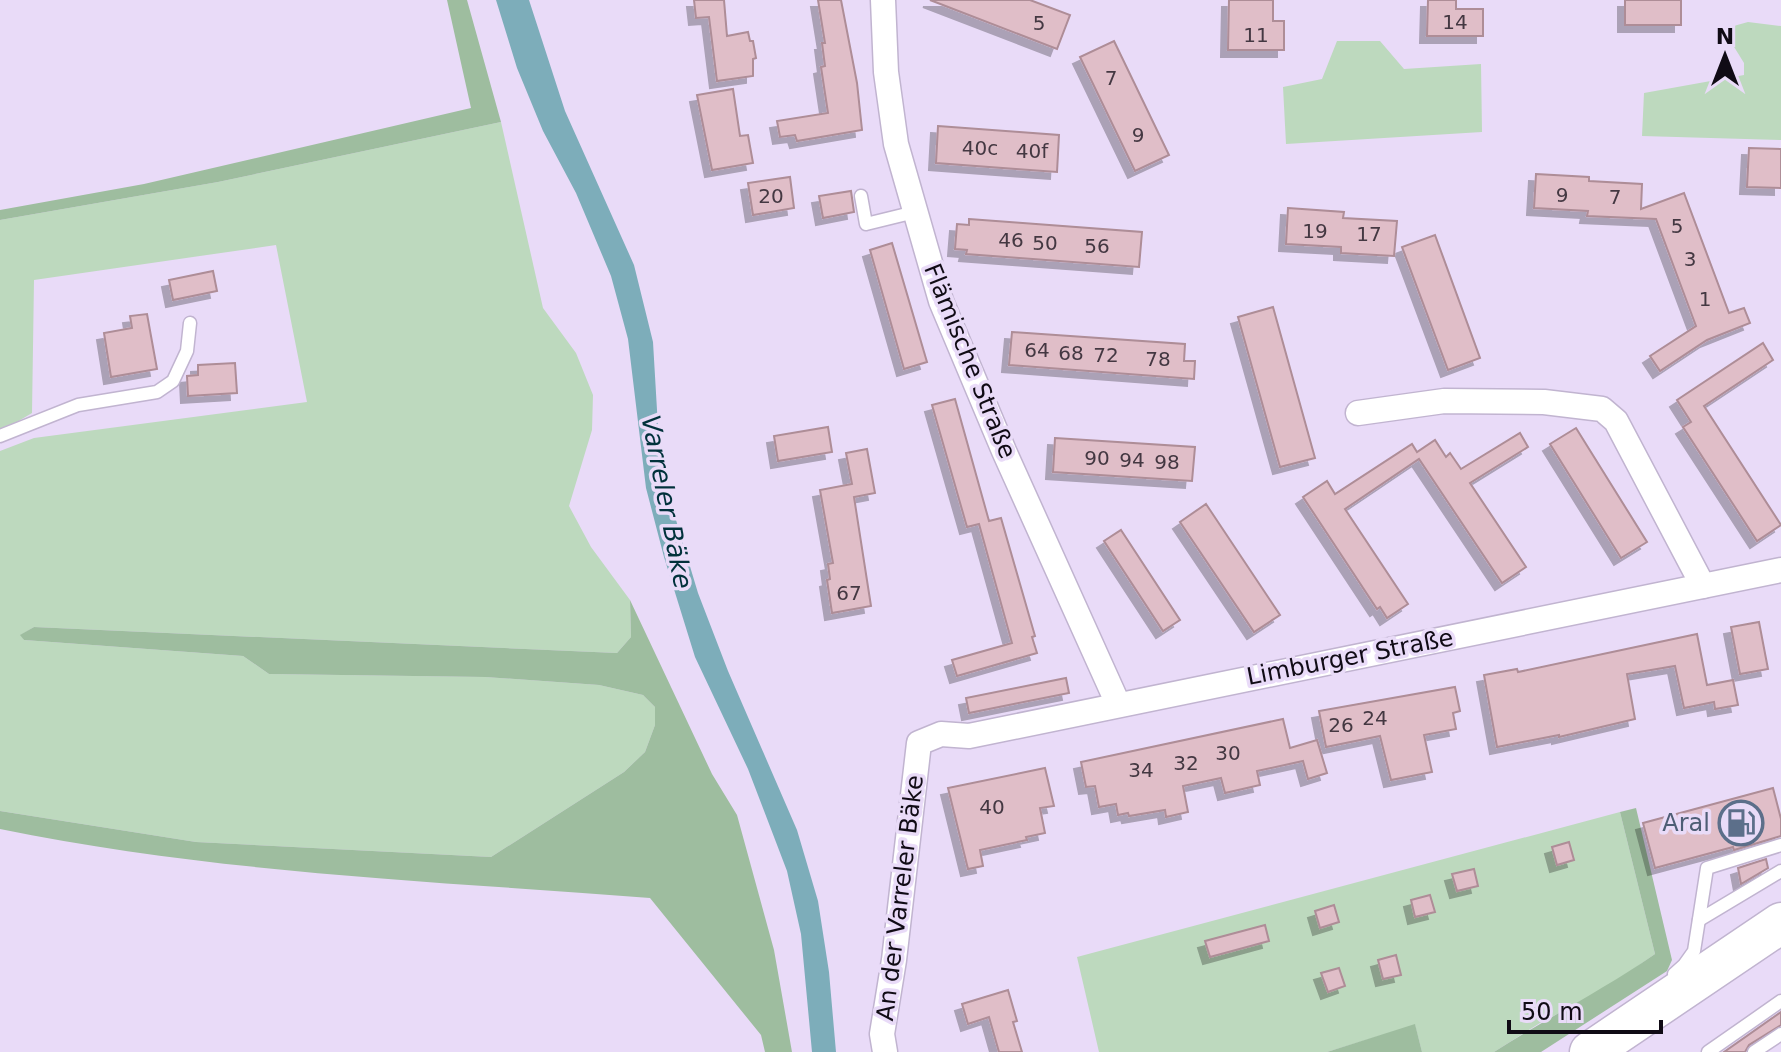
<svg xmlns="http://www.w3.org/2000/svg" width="1781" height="1052" font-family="'DejaVu Sans',sans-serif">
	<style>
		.green { fill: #bdd9be }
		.forest { fill: #9ebd9f }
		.water { fill: #7dadba }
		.building { fill: #e0bec8; stroke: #ae8d97; stroke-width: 2; filter: url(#shadow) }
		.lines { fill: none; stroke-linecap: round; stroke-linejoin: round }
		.service-casing { stroke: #c1b4d0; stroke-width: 15 }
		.minor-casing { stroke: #c1b4d0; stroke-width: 27 }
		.trunk-casing { stroke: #c1b4d0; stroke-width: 43 }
		.service { stroke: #fff; stroke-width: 12 }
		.minor { stroke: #fff; stroke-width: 24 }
		.trunk { stroke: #fff; stroke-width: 40 }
		.labels { text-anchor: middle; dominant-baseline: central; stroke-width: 7; stroke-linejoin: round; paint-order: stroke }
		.number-label { font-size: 20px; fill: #443842 }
		.street-label { font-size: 24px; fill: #100b15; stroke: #e9dbf8 }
		.service-label { font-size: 24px; fill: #4e5e75; stroke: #e9dbf8; text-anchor: end }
		.water-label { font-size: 26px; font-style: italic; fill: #01313b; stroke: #e9dbf8 }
	</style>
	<defs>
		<filter id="shadow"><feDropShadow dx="-7" dy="7" stdDeviation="0" flood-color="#0004"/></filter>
	</defs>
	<rect width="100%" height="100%" fill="#e9dbf8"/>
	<g class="green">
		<path d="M1748,22L1781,26V140L1642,136L1644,93L1744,75V63L1723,29Z"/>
		<path d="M1337,41H1380L1404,69L1481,64L1482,132L1286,144L1283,87L1322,79Z"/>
		<path d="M501,122L543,308L576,353L593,395L592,430L569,506L591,547L630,600L631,637L617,653L34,627L21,635L24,640L243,656L269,674L485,677L599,685L643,695L655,707V725L645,752L624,772L491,857L196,842L0,811V451L34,438L307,402L276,245L34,280L32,413L0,432V220L218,182Z"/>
		<path d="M1620,812L1655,954L1608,987L1540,1023L1494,1052H1422L1415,1025L1327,1052H1099L1077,957Z"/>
	</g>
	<g class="forest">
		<path d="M447,0H467L501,122L218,182L0,220V210L144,184L471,108Z"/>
		<path d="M630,600L712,774L737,815L774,950L792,1052H765L761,1035L650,898C433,881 214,873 0,829V811L196,842L491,857L624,772L645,752L655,725V707L643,695L599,685L485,677L269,674L243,656L24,640L20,635L34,627L617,653L631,637Z"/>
		<path d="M1636,808L1672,960L1667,971L1541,1052H1494C1547,1018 1603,990 1655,954L1620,812Z"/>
		<path d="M1415,1024L1422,1052H1327Z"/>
	</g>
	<path class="water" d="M496,0H529L565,111L634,265L653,342L658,427L673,510L698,593L728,671L797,830L818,901L829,972L836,1052H812L801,934L787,871L748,769L695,657L664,557L646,488L628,339L611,276L576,193L543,131L517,68Z"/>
	<g class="building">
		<path d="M694,0H724L727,36L748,32L750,41H753L756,58L753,59V76L717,81L709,17L696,18Z"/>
		<path d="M818,0H841L857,83L862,130L797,141L795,135L780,137L777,121L828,113L821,67L825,66L822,43H825Z"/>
		<path d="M930,0H1030L1070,15L1057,49Z"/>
		<path d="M1229,0H1273V21H1284V50H1228Z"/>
		<path d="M1428,0H1456V9H1483V36H1427Z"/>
		<rect x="1625" y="0" width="56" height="25"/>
		<path d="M1114,41L1169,155L1135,171L1080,57Z"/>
		<path d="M733,89L740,136L748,135L753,163L712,170L697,95Z"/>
		<path d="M938,126L1059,135L1057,172L936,163Z"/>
		<path d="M1749,148L1781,149V188L1747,187Z"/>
		<path d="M1536,174L1589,177V181L1642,184L1641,209L1684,193L1729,313L1744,308L1750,323L1707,340L1660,371L1650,356L1696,326L1656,219L1587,216L1588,211L1534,208Z"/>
		<path d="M790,177L794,208L753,215L748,183Z"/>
		<path d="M851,191L854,212L823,218L819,196Z"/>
		<path d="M1288,208L1344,212L1343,218L1397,221L1394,256L1341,253V247L1286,244Z"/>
		<path d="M969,219L1142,232L1139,267L966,254L967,250L955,249L957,224L969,225Z"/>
		<path d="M1435,235L1480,358L1448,370L1402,247Z"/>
		<path d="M892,243L927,362L904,369L870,250Z"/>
		<path d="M213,271L217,291L173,300L169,280Z"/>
		<path d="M1273,307L1315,458L1280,467L1238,317Z"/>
		<path d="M147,314L157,369L111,377L104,333L132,328L130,316Z"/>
		<path d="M1012,332L1185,344L1184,361H1195L1194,379L1009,365Z"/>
		<path d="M1763,343L1773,360L1704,406L1781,525L1757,541L1683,427L1691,422L1677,400Z"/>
		<path d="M235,363L237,393L188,396L187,376L198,375V365Z"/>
		<path d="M955,399L989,521L1001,518L1035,636L1032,637L1037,653L957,676L952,660L1012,643L979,524L967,527L932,405Z"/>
		<path d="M828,427L832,452L778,461L774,436Z"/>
		<path d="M1576,428L1647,542L1621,558L1550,444Z"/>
		<path d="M1520,433L1528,447L1470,483L1526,567L1502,583L1419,459L1345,509L1408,604L1387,618L1380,607L1377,609L1303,497L1327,481L1335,494L1412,444L1417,452L1435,440L1446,457L1450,453L1461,469Z"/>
		<path d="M1055,438L1195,447L1192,481L1053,472Z"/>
		<path d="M867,449L875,493L854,497L871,606L832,613L827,580L830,579L828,564L833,563L820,490L852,484L846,453Z"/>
		<path d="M1206,504L1280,615L1254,632L1180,522Z"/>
		<path d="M1121,530L1180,620L1163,631L1104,541Z"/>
		<path d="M1759,622L1768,669L1740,674L1731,627Z"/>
		<path d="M1697,634L1707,685L1733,680L1738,705L1715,709L1714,702L1684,708L1675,666L1627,674L1635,719L1559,737V735L1497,747L1484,675L1517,669L1518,672Z"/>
		<path d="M1066,678L1069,693L969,713L966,698Z"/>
		<path d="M1455,687L1460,711L1453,713L1456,729L1424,735L1432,772L1391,780L1380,736L1326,747L1319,711Z"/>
		<path d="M1283,719L1290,748L1317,740L1327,773L1308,779L1303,761L1257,771L1260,785L1225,793L1221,778L1183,786L1188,812L1166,817L1165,810L1129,816L1128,813L1118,815L1116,804L1099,807L1095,786L1086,787L1081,762Z"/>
		<path d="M1045,768L1054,806L1040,808L1045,833L1026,837L1027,840L980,850L983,866L968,869L948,788Z"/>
		<path d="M1773,788L1781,819V836L1734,850L1733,847L1655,868L1643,823Z"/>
		<path d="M1569,842L1574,860L1557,865L1552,847Z"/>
		<path d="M1766,859L1768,868L1741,884L1738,868Z"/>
		<path d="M1474,869L1478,886L1457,891L1452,874Z"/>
		<path d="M1430,895L1435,912L1415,917L1411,900Z"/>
		<path d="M1334,905L1339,922L1320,928L1315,911Z"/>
		<path d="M1265,925L1269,941L1210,957L1205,941Z"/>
		<path d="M1396,955L1401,975L1383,979L1378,960Z"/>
		<path d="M1339,968L1345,986L1328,992L1321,973Z"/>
		<path d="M1008,990L1017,1021L1013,1022L1022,1052H999L989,1017L968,1024L962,1004Z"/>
		<path d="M1781,1012V1025L1749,1045L1745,1052H1724Z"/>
	</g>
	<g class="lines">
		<g class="service-casing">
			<g id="service">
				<path d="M861,196L866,224L915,212"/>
				<path d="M0,436L78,405L157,392L173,381L187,351L190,323"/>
				<path d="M1699,920L1781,871"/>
				<path d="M1674,974L1684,965L1694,951L1707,868L1781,845"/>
				<path d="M1708,1052L1781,1001"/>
				<path d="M1754,1052L1781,1034"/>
			</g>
		</g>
		<g class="minor-casing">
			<g id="minor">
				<path d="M883,0L886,72L896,144L941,301L1004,451L1118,704"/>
				<path d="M1358,413L1444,401L1544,402L1602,409L1616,421L1703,586"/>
				<path d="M885,1052L882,1034L894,960L919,743L941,734L969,736L1781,570"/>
			</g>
		</g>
		<g class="trunk-casing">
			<path id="trunk" d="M1590,1052L1781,923"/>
		</g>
		<use href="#service" class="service"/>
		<use href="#minor" class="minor"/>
		<use href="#trunk" class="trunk"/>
	</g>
	<defs>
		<g id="fuel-ring" transform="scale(2.3)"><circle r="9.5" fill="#e9dbf8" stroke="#5c6f8a" stroke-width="1.5"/><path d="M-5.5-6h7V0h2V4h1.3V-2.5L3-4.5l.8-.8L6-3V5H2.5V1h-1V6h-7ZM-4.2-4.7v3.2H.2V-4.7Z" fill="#5c6f8a"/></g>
	</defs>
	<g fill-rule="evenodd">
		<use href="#fuel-ring" x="1741" y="823"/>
	</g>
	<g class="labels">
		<g class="number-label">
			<text x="1455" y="22">14</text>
			<text x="1039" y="23">5</text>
			<text x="1256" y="35">11</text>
			<text x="1111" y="78">7</text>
			<text x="1138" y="135">9</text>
			<text x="980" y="148">40c</text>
			<text x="1032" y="151">40f</text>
			<text x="1562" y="195">9</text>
			<text x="771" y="196">20</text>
			<text x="1615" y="197">7</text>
			<text x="1677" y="226">5</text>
			<text x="1315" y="231">19</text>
			<text x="1369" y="234">17</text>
			<text x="1011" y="240">46</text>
			<text x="1045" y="243">50</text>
			<text x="1097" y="246">56</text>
			<text x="1690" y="259">3</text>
			<text x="1705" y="299">1</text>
			<text x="1037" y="350">64</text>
			<text x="1071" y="353">68</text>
			<text x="1106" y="355">72</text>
			<text x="1158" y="359">78</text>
			<text x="1097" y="458">90</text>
			<text x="1132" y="460">94</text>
			<text x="1167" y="462">98</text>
			<text x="849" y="593">67</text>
			<text x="1375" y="718">24</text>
			<text x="1341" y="725">26</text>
			<text x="1228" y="753">30</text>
			<text x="1186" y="763">32</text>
			<text x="1141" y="770">34</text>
			<text x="992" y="807">40</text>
		</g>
		<g class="street-label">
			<text transform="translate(970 361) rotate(68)">Flämische Straße</text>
			<text transform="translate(1350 657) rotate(-11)">Limburger Straße</text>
			<text transform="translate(900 898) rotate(-83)">An der Varreler Bäke</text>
		</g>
		<g class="service-label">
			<text x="1710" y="823">Aral</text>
		</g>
		<g class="water-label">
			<text transform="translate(667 502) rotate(79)">Varreler Bäke</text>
		</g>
	</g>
	<g transform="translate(1725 56)" stroke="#e9dbf8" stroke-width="6" paint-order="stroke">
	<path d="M0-6L14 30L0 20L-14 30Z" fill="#100b15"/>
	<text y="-12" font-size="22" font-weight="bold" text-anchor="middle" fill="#100b15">N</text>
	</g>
	<path d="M1509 1020v12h152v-12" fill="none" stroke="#100b15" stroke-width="4"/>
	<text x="1521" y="1020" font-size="24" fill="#100b15" stroke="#e9dbf8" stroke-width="6" paint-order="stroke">50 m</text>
</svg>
